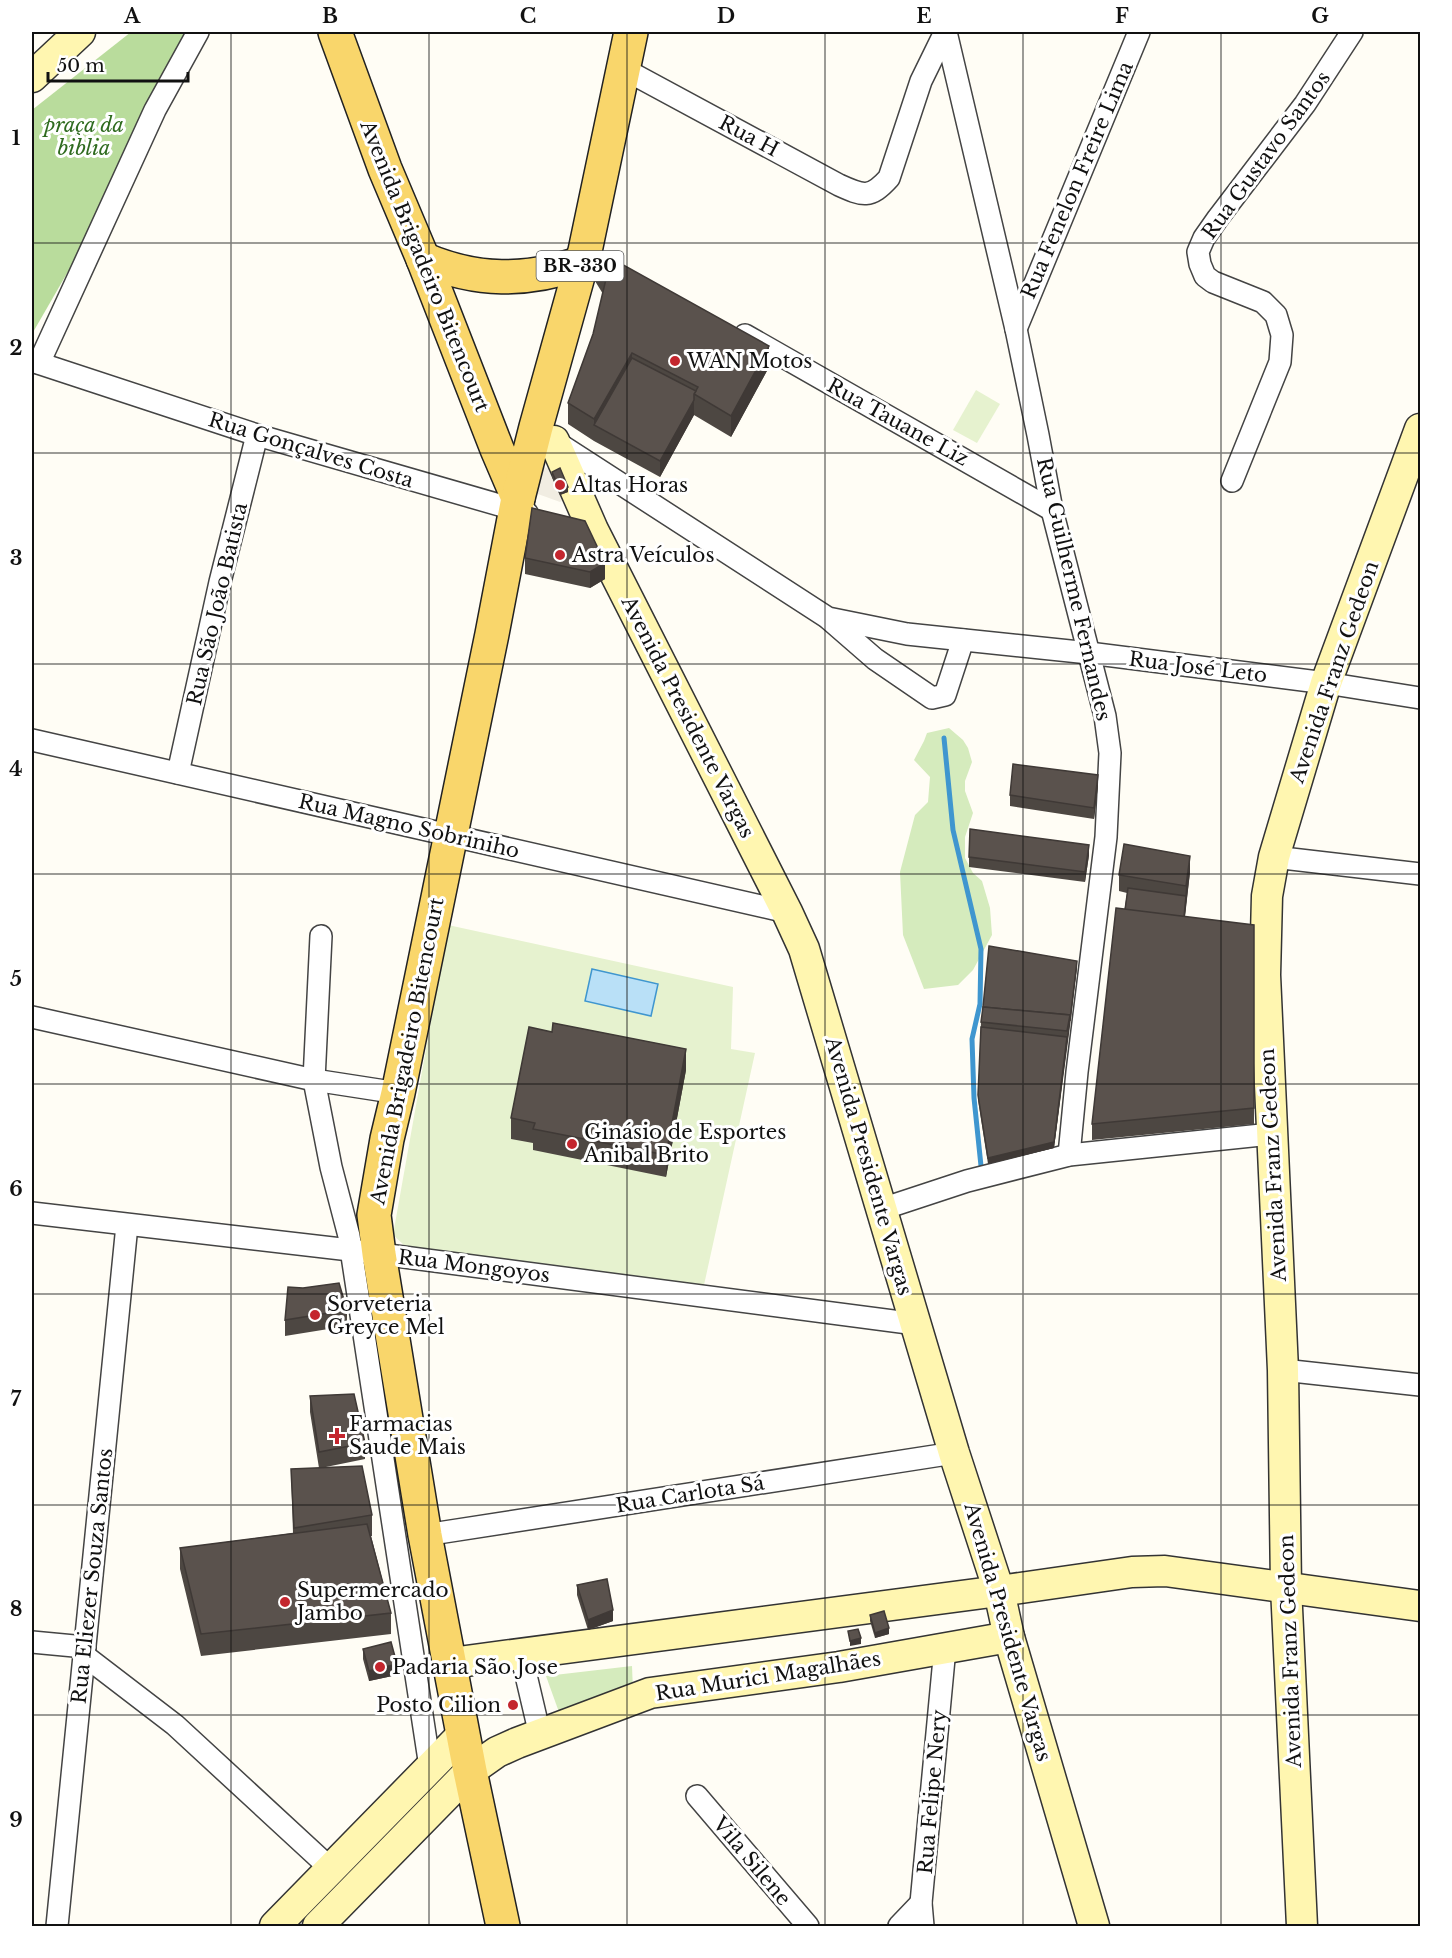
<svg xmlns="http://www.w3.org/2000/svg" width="1452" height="1958" font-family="'Libre Baskerville',serif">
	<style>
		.green { fill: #d5ebbd }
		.forest { fill: #b9dc9c }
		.pitch { fill: #e6f2cf }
		.plaza { fill: #f1ede2 }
		.water { fill: #b9e0f7; stroke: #3f96cf; stroke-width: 1.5 }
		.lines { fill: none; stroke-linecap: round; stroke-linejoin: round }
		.stream { stroke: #3f96cf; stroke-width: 5 }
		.street-casing { stroke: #444; stroke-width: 24 }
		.secondary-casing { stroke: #333; stroke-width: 33 }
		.primary-casing { stroke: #222; stroke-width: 36 }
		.street { stroke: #fff; stroke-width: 21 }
		.secondary { stroke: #fff6b0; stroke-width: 30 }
		.primary { stroke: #f9d66b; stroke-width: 33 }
		.wall { fill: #4d4742 }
		.shaded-wall { fill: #3f3936 }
		.building { fill: #5a524d; stroke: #3f3936; stroke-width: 1.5 }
		.grid { fill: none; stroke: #111; stroke-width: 1.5; stroke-opacity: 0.55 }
		.poi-dot { fill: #c4262e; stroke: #fff; stroke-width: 2 }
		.labels { text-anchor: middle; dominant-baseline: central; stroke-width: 6; stroke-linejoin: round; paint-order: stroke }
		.shield { fill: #fff; stroke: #585858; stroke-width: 1.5 }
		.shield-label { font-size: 18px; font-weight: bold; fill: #111 }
		.park-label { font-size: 20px; font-style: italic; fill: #2f6b1f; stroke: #fff }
		.street-label { font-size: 20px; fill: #111; stroke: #fff }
		.poi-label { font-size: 20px; fill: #111; stroke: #fff; text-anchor: start }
		.neatline { fill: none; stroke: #111; stroke-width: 2 }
		.grid-label { font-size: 20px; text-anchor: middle; font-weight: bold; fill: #111 }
	</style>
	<rect width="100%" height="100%" fill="#fffdf5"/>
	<g class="green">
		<path d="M949,728L963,740L968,748L972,762L965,781V791L973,813L965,837V858L973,873L982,881L990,908L992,935L973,970L958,985L924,989L903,935L900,872L915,815L928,802L930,777L914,760L924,741L927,733Z"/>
		<path d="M632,1666L633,1691L560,1715L546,1676Z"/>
	</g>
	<path class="forest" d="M131,32H201L111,197L32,334V110Z"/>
	<g class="pitch">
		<path d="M976,390L1000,404L977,443L953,430Z"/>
		<path d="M448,925L733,987L731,1049L755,1053L704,1285L405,1246L393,1235Z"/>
	</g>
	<path class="plaza" d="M542,467L548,468L563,500L560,502L538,494L536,488Z"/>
	<path class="water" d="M592,969L658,984L651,1016L585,1001Z"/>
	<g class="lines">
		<path class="stream" d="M944,738L953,830L981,949L980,1004L972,1039L974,1098L981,1166"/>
		<g class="street-casing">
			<g id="street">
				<path d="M946,32L1016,329L1038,435L1052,510L1105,716L1110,753L1106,837L1077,1072L1069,1155"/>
				<path d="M622,68L839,185C863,196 870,199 889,178L921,81L945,32"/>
				<path d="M1016,329L1139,32"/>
				<path d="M745,335L1052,510"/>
				<path d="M32,361L257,435L527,513"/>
				<path d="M39,363L155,110L198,32"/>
				<path d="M553,440L828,618L907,634L1089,653L1326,683L1420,698"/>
				<path d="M1232,481L1280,362L1282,335L1276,315L1263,302L1213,282L1205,276L1200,264L1198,252L1204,238L1218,218L1305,104L1352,32"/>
				<path d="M829,619L875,659L932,698L945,695L963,640"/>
				<path d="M32,740L787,912"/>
				<path d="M178,773L220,582L257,435"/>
				<path d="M1274,857L1420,874"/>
				<path d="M321,936L314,1080L331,1167L349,1236L430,1767"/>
				<path d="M32,1017L314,1080L398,1093"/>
				<path d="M882,1209L967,1181L1069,1155L1271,1134"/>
				<path d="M32,1213L350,1250L916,1324"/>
				<path d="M1283,1370L1420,1385"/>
				<path d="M425,1535L954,1453"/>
				<path d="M32,1642L85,1647"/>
				<path d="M521,1654L540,1735"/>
				<path d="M85,1656L175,1725L331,1869"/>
				<path d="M697,1796L808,1926"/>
				<path d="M57,1926L127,1225"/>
				<path d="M899,1926L921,1903"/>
				<path d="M923,1926L921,1903L945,1648"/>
			</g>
		</g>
		<g class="secondary-casing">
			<g id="secondary">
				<path d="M32,77L80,32"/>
				<path d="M554,441L593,530L787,912L804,949L954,1453L999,1591L1009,1637L1094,1926"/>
				<path d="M451,1663L999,1591L1132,1572L1165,1571L1420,1606"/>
				<path d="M275,1926L462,1735"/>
				<path d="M318,1926L470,1771L497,1752L517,1743L650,1693L839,1667L1009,1637"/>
				<path d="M1302,1926L1286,1587L1283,1370L1265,975L1267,896L1274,857L1326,683L1420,429"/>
			</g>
		</g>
		<g class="primary-casing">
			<g id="primary">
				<path d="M335,32L385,169L423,259L497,449L518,498"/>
				<path d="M423,259C477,282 526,282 581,263"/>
				<path d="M503,1926L470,1771L425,1535L379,1254L374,1215L387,1139L398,1093L492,634L518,498L536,427L585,251L631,32"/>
			</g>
		</g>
		<use href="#street" class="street"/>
		<use href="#secondary" class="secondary"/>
		<use href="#primary" class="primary"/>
	</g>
	<g class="wall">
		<path d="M595,260L769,367L731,437L694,415L660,477L594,441L568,424V403L593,334L603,294L595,281Z"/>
		<path d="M552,472L568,492L560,495L552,477Z"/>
		<path d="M532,508L605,579L590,588L525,574V558Z"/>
		<path d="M1098,786L1094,819L1010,806V795Z"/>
		<path d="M1089,855L1085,882L969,867V857Z"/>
		<path d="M1190,872L1185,917L1254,925V1124L1092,1140V1124L1127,893L1119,891V875Z"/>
		<path d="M1077,967L1054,1148L988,1164L978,1100L981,1022Z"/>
		<path d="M552,1032L686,1070L666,1177L533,1150V1143L511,1139V1118Z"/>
		<path d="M347,1310V1326L285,1336V1320Z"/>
		<path d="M310,1396L365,1443V1459L321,1468L372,1515V1536H371L391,1613V1634L201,1656L180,1569V1548L293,1533L291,1469L319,1468L310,1412Z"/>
		<path d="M577,1585L613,1621L588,1630L577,1595Z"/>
		<path d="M870,1615L889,1634L875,1638L870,1621Z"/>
		<path d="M363,1649L397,1675L369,1681L363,1659Z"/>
	</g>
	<g class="shaded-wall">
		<path d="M769,346V367L731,437V416Z"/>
		<path d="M632,353V374L594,425V419Z"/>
		<path d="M694,400V415L660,477V461Z"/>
		<path d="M568,487V492L560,495V490Z"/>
		<path d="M605,563V579L590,588V572Z"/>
		<path d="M1098,775V786L1094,819V808Z"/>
		<path d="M1089,845V855L1085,882V872Z"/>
		<path d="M1190,856V872L1183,932L1186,886Z"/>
		<path d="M1077,961V967L1070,1026V1021Z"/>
		<path d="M1070,1015V1026L1054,1148L988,1164V1158L1067,1037Z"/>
		<path d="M686,1049V1070L666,1177V1155Z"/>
		<path d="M613,1610V1621L588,1630V1620Z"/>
		<path d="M889,1628V1634L875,1638V1633Z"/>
		<path d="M861,1638V1644L850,1646V1641Z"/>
		<path d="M397,1664V1675L369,1681V1671Z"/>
	</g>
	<g class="building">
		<path d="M600,252L769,346L731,416L694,394L698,387L632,353L594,419L568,403L593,334L606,279L595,260L596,254Z"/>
		<path d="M632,358L696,391L694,394V400L660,461L594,425Z"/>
		<path d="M560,468L568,487L560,490L552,472Z"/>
		<path d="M532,508L585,521L605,563L590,572L525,558Z"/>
		<path d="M1013,764L1098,775L1094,808L1010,795Z"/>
		<path d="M970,829L1089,845L1085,872L969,857Z"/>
		<path d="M1124,844L1190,856L1186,886L1119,875Z"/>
		<path d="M1128,888L1186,896L1184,917L1125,910Z"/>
		<path d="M1116,908L1254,925V1108L1092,1124Z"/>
		<path d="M989,946L1077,961L1070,1021V1015L983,1007Z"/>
		<path d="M983,1007L1070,1015L1067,1031L981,1022Z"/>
		<path d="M553,1023L686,1049L666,1155L533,1129L535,1123L511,1118L529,1027L552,1032Z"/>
		<path d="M981,1027L1067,1037L1054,1142L988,1158L978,1095Z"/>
		<path d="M339,1283L347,1310L285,1320L288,1287L303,1288Z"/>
		<path d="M354,1394L365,1443L319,1452L310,1396Z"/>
		<path d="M362,1466L372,1515L294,1528L291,1469Z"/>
		<path d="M367,1524L391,1613L201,1634L180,1548Z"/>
		<path d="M607,1579L613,1610L588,1620L577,1585Z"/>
		<path d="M884,1611L889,1628L875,1633L870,1615Z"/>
		<path d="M858,1629L861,1638L850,1641L848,1631Z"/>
		<path d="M391,1642L397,1664L369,1671L363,1649Z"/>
	</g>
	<path class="grid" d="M231,32V1926M429,32V1926M627,32V1926M825,32V1926M1023,32V1926M1221,32V1926M32,243H1420M32,453H1420M32,664H1420M32,874H1420M32,1084H1420M32,1294H1420M32,1505H1420M32,1715H1420"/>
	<g class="poi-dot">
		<circle cx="675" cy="361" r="6"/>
		<circle cx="560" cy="485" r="6"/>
		<circle cx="560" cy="555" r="6"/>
		<circle cx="572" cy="1144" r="6"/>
		<circle cx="315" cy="1315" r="6"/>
		<path d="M334 1427h6v6h6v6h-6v6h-6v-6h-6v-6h6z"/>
		<circle cx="285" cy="1602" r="6"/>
		<circle cx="380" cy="1667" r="6"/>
		<circle cx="513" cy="1705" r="6"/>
	</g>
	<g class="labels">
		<rect class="shield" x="536.5" y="251" width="87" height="30" rx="4.5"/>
		<g class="shield-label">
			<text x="580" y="266">BR-330</text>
		</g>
		<g class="park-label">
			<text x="84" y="125">praça da<tspan x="84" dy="23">biblia</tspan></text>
		</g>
		<g class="street-label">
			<text transform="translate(749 136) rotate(28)">Rua H</text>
			<text transform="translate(1266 155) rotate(-54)">Rua Gustavo Santos</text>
			<text transform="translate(1077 180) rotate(-67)">Rua Fenelon Freire Lima</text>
			<text transform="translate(425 266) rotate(68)">Avenida Brigadeiro Bitencourt</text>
			<text transform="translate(898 422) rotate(29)">Rua Tauane Liz</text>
			<text transform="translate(311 450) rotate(17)">Rua Gonçalves Costa</text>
			<text transform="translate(1074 589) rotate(77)">Rua Guilherme Fernandes</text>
			<text transform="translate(217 604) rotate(-77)">Rua São João Batista</text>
			<text transform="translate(1198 667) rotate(7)">Rua José Leto</text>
			<text transform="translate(1334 672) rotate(-71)">Avenida Franz Gedeon</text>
			<text transform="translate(688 717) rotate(63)">Avenida Presidente Vargas</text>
			<text transform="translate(409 826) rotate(13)">Rua Magno Sobriniho</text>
			<text transform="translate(407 1051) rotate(-79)">Avenida Brigadeiro Bitencourt</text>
			<text transform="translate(1273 1165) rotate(-93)">Avenida Franz Gedeon</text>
			<text transform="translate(869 1166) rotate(74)">Avenida Presidente Vargas</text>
			<text transform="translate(474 1266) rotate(7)">Rua Mongoyos</text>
			<text transform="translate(690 1494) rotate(-9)">Rua Carlota Sá</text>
			<text transform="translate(92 1576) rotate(-84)">Rua Eliezer Souza Santos</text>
			<text transform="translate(1008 1632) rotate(74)">Avenida Presidente Vargas</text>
			<text transform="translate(1290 1651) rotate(-92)">Avenida Franz Gedeon</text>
			<text transform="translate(768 1676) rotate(-9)">Rua Murici Magalhães</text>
			<text transform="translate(932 1792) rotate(-85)">Rua Felipe Nery</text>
			<text transform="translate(752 1861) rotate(50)">Vila Silene</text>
		</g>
		<g class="poi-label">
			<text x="687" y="361">WAN Motos</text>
			<text x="572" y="485">Altas Horas</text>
			<text x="572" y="555">Astra Veículos</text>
			<text x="584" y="1132">Ginásio de Esportes<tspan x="584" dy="23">Anibal Brito</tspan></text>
			<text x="327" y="1304">Sorveteria<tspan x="327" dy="23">Greyce Mel</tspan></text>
			<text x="349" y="1424">Farmacias<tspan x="349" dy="23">Saude Mais</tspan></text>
			<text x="297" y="1590">Supermercado<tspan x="297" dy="23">Jambo</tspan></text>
			<text x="392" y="1667">Padaria São Jose</text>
			<text x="501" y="1705" text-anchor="end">Posto Cilion</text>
		</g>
	</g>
	<rect width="1452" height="1958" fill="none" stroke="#ffffff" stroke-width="66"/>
	<path d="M48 72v9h140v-9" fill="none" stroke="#111111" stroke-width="3"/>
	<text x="57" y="72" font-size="18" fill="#111111" stroke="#ffffff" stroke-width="4.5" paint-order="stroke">50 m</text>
	<rect x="33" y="33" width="1386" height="1892" class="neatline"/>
	<g class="grid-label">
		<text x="132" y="23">A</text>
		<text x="330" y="23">B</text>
		<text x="528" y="23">C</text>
		<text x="726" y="23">D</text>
		<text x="924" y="23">E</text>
		<text x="1122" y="23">F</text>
		<text x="1320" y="23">G</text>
		<text x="16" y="145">1</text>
		<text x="16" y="355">2</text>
		<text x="16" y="565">3</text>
		<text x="16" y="776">4</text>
		<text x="16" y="986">5</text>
		<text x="16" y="1196">6</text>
		<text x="16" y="1406">7</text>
		<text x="16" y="1616">8</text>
		<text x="16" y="1827">9</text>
	</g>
</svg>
